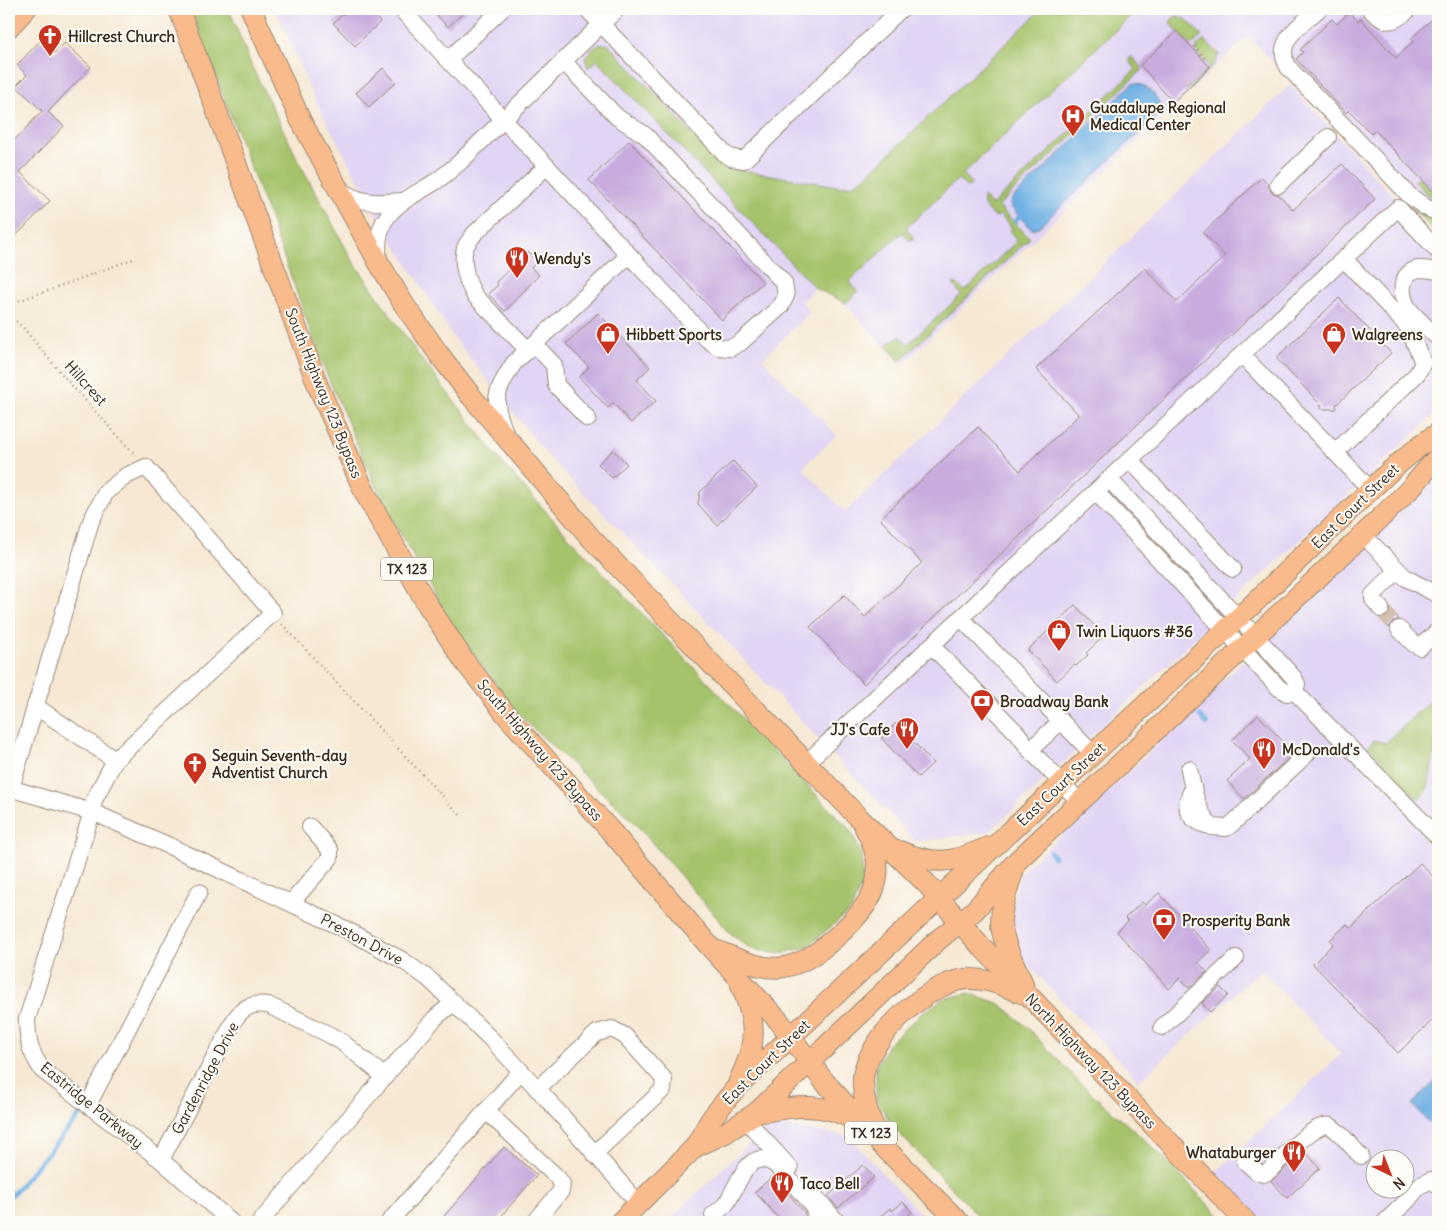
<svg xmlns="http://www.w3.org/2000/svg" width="1447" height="1231" font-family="Delius,sans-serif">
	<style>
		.built { fill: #e1d4f4; fill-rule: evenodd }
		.green { fill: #a5c36b; stroke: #707644 }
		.water { fill: #70b1e4; stroke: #566e81 }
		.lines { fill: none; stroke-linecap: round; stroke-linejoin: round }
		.stream { stroke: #70b1e4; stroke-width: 4.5 }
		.building { fill: #c8acdf }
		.minor-tunnel { stroke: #d1c2af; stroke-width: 16; stroke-dasharray: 16 8; stroke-linecap: butt }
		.minor-casing { stroke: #988978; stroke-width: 18 }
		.major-casing { stroke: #988978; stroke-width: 22 }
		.path { stroke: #988978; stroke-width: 2.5; stroke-dasharray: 1 4; stroke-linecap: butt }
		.minor { stroke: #fff; stroke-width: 16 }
		.major { stroke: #fabb8c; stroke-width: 20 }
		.labels { text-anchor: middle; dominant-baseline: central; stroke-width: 4; stroke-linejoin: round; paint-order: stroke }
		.shield { fill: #fdfcf7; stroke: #75695f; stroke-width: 1 }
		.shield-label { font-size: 14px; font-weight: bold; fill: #3b2a1e }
		.poi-label { font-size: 15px; font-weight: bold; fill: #3b2a1e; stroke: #fdfcf7; text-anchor: start }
		.street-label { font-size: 15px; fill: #3b2a1e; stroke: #fdfcf7 }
	</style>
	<rect width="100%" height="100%" fill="#fdfcf7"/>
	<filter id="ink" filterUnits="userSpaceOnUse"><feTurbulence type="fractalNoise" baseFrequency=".02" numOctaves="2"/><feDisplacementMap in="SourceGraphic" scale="10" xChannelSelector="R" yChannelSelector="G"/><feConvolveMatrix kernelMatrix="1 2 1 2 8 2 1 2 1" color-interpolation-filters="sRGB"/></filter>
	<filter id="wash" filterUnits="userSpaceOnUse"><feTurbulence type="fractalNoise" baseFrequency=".0096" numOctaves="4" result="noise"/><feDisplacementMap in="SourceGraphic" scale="20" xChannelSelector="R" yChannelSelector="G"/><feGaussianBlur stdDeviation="1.12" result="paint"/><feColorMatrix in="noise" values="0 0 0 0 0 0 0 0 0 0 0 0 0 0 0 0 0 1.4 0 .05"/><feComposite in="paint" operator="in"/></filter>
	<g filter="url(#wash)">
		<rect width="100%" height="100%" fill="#f6e8d3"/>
		<g class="built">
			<path d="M276,9H1042L865,177L853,185L838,186L727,168L716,159L609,45L588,68L597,60L815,288L802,302L810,312L762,359L837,435L802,468L845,512L1290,85L1438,244V411L989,832L916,842L675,587L547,455L454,338L376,214L310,90Z"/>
			<path d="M1139,9H1438V237L1248,36L902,365L836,294Z"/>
			<path d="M1438,476V1222H1264L1216,1172L1341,1054L1261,970L1139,1081L1018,955L1007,930L1020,874L1129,772L1277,628ZM1374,1158H1404V1188H1374Z"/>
			<path d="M769,1124L848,1136L928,1222H667Z"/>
		</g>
		<g class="green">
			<path d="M191,9H229L252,67L298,160L351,258L419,356L504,465L576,545L851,831L861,854L863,880L852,909L807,947L778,954L751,949L730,933L636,824L518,714L453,626L385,507L323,366L271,221L214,72Z"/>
			<path d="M1042,9H1138L963,174L971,182V185L966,187L958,179L906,228L913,237V239L909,240L902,232L849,282L857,291V292L846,303L815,288L597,60L588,68L585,58C592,49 598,41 609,45L716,159L727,168L838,186L853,185L865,177Z"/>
			<path d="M1177,16L1187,20L1202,36L1191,46L1170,23L1172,19Z"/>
			<path d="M1204,39L1219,54L1213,66L1187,91L1186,89L1210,67L1196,52L1198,50L1196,47Z"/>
			<path d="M1130,57H1132L1143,69L998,206L1030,238L900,361L886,346L897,337H901L908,344L961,295L953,284L955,283L965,291L1017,241L1010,232L1012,228L1000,215L996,217C989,213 981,205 983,197L992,205L1136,69L1129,61Z"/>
			<path d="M1419,177L1438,197V202L1432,199L1414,181Z"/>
			<path d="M1412,208L1438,219V236Z"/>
			<path d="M1438,693V736L1427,791L1421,797L1416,798L1368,746L1374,740L1386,743Z"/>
			<path d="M969,993L1000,1004L1028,1028L1080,1083L1156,1150L1225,1222H984L893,1127L876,1099V1067L888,1044L921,1014L943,999Z"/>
		</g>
		<g class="water">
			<path d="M1133,83C1146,83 1162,99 1161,112L1040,226L1033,229L1030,228L1011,207L1010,203L1012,199Z"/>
			<path d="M1438,1079V1133L1412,1104Z"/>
		</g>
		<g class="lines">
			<g class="stream">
				<path d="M1015,221L1023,213"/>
				<path d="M1200,716L1207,724"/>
				<path d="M1050,852L1054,857"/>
				<path d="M9,1192L12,1195L86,1108"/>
			</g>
		</g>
		<g id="blocks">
			<g class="building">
				<path d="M349,9H367L380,22L355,46L333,23Z"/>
				<path d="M431,9H467L448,27Z"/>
				<path d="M1349,12L1358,21L1361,19L1396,58L1414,41L1411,39L1432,19L1438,26V197L1375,130L1371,134L1349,110L1346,113L1296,59L1303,52L1300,50L1332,19L1337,24Z"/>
				<path d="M1177,31L1210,67L1173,102L1140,65Z"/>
				<path d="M41,40L54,53L65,43L91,67L48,112L64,126L20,172L50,201L9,243V146L42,111L16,86L27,75L17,65Z"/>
				<path d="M383,68L396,82L369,107L356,93Z"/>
				<path d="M629,141L763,282L722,320L589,180Z"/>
				<path d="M1342,164L1375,199L864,684L810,627L844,595L865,617L922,563L880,519L978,427L1020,471L1079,415L1036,369L1145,268L1177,302L1225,256L1203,233L1262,177L1268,184L1271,192L1279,195L1293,210Z"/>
				<path d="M527,252L537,262L531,268L539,275L505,311L488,294L498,285L496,282Z"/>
				<path d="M1339,298L1391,353L1336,405V409H1321V405L1276,358Z"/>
				<path d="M598,313L650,367L637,380L656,401L631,423L613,403L608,408L579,377L589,367L566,344Z"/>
				<path d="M613,450L627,464L612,478L598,464Z"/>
				<path d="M733,461L757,487L717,525L698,504L700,492Z"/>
				<path d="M1075,605L1104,636L1086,653L1088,655L1076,666L1074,665L1057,681L1028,650Z"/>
				<path d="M1391,610L1399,619L1392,622L1389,628L1381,619L1388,616Z"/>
				<path d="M1258,715L1294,753L1244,799L1227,781L1250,759L1232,740Z"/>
				<path d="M896,723L933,763L918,777L881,738Z"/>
				<path d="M1420,863L1438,882V1015L1398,1053L1313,964L1333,944L1330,940L1347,924L1351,928Z"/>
				<path d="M1159,893L1211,950L1198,962L1207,972L1189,988L1180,978L1169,989L1117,932L1128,921L1125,918L1142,902L1145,905Z"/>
				<path d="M1220,987L1228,995L1210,1012L1202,1003Z"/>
				<path d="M504,1147L537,1175L496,1222H439Z"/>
				<path d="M1304,1151L1320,1168L1287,1198L1271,1181Z"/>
				<path d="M863,1165L874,1177L838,1208L828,1196Z"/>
				<path d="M773,1176L804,1212L806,1219L802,1222H782L755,1192Z"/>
				<path d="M903,1202L912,1212L902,1220L904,1222H874L890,1208L892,1211Z"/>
			</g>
		</g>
	</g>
	<g filter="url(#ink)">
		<use href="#blocks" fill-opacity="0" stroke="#988978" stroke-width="1"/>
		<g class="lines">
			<path class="minor-tunnel" d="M1381,609L1399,629"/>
			<g class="minor-casing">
				<g id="minor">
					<path d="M401,9L707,339L718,347L730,348L740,343L781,306L786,296L784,283L645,135L617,117L563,61"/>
					<path d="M587,9L726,155L732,158L744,160L901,9"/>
					<path d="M1319,9C1302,24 1273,41 1288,67L1410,196L1425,207L1438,213"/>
					<path d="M1370,9C1385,25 1394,24 1409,9"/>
					<path d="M449,59L502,9"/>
					<path d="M1278,185L1328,137"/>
					<path d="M337,187C357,205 379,203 403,201"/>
					<path d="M379,261C372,213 401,203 435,182C444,176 452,169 460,162L617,9"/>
					<path d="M1438,271C1432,270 1425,269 1419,269C1401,272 1400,291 1406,304C1410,313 1430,330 1438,338"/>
					<path d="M534,344L554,365L556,385L588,419"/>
					<path d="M527,349L475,296C467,283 461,263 465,248C466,244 471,239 474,234L547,166"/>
					<path d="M1242,355L1371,490"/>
					<path d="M505,432C491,399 496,392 514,363L629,255"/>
					<path d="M1335,452L1417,374L1423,363L1408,327L1344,259"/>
					<path d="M1130,460L1233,569"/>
					<path d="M1109,479L1275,657L1294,678L1297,684L1295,692"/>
					<path d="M1096,492L1279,688L1287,693L1295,692"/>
					<path d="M1363,535L1406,578L1438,595"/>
					<path d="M1381,609L1373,599V595L1398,570"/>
					<path d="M961,618L1093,754"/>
					<path d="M1399,629L1414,644L1420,647L1438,631"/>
					<path d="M932,646L1018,734L1030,750L1080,802"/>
					<path d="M1295,692L1438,837"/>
					<path d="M35,706L115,760"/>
					<path d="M1030,750L1061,721"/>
					<path d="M806,763L1398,208L1438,251"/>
					<path d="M1189,769C1193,790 1197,812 1212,827L1226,828L1232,824L1307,754"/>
					<path d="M1193,787C1184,806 1184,817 1206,825"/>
					<path d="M9,788L92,812L163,843L343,928L402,960L429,979L494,1042L546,1098L638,1203"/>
					<path d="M11,788L91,521L106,492L126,476L146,467L273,613L115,760L94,800L92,812L27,1019C28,1044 29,1049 42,1070L161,1160L231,1222"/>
					<path d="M291,903L330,858V850L310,827"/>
					<path d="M1162,1027L1236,958"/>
					<path d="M537,1089L597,1033L612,1029L625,1036L664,1079L663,1090L594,1154"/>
					<path d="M88,1105L199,892"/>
					<path d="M486,1111L557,1177L562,1184L561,1191L535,1222"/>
					<path d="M746,1120L790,1168"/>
					<path d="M161,1160L235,1019C244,1006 253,1003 268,1005L330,1035L342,1042L385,1077"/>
					<path d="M1245,1161L1257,1172L1263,1174L1269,1171C1279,1161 1316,1120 1330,1126C1339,1130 1353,1149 1361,1156"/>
					<path d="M813,1194L837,1222"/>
					<path d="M713,1215C717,1212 721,1209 725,1205C737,1191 746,1145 774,1164C782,1169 789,1180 796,1187C805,1197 818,1207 816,1222"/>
					<path d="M260,1222L435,1018L454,1002"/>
					<path d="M389,1222L521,1071"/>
					<path d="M1385,1222L1408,1200L1419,1186L1431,1180L1438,1185"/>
				</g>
			</g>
			<g class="major-casing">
				<g id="major">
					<path d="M179,9L318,386L365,493L427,604L465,662L508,717L609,829L711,948L779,1021L823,1080L883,1146L959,1222"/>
					<path d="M251,9L300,119L379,263L403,303L438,353L471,396L591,538L858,817L926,883L980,945L1246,1222"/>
					<path d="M9,27L26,9"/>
					<path d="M899,851C936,866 952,863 988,847"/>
					<path d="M1014,869C1009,885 1001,904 1001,922C1001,940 1016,967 1023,984"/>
					<path d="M718,951C737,959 763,971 784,967C805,963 820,951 836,937C872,905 892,876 865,828"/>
					<path d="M739,1081C757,1044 757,1024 741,985"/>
					<path d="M756,1113C789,1107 825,1100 855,1121"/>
					<path d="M876,1132C868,1115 862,1095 863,1077C867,1039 928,982 966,979C986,978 1003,985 1021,993"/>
					<path d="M695,1147L725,1133L756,1113L938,940L975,910L1016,862L1363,535L1408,491L1438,457"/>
					<path d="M620,1222L695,1147L711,1119L735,1089L1251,606L1389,472L1422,444L1438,433"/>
				</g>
			</g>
			<g class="path">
				<path d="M1194,46L1205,58L1203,60"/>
				<path d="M9,302L18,301L47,291L133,259"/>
				<path d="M9,314L25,330L64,377L136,456"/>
				<path d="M282,624L461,816"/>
			</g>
			<use href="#minor" class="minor"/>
			<use href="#major" class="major"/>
		</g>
	</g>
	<defs>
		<g id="church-pin" transform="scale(1.25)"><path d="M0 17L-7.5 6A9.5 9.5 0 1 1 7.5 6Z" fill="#c8321e" stroke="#fdfcf7"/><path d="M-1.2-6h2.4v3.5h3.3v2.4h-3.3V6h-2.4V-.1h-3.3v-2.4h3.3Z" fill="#fff"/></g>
		<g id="hospital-pin" transform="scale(1.25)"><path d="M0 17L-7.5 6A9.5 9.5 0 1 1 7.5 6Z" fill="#c8321e" stroke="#fdfcf7"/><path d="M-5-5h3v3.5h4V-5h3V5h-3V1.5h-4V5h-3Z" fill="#fff"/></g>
		<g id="restaurant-pin" transform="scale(1.25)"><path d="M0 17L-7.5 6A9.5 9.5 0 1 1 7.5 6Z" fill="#c8321e" stroke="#fdfcf7"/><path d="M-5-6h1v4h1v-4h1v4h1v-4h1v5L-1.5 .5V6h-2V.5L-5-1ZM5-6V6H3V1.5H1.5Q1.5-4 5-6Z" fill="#fff"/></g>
		<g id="shop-pin" transform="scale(1.25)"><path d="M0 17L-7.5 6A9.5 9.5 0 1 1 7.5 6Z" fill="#c8321e" stroke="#fdfcf7"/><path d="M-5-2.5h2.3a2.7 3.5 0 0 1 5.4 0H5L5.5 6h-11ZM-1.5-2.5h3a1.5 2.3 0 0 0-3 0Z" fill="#fff"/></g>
		<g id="bank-pin" transform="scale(1.25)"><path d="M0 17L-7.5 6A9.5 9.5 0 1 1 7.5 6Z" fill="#c8321e" stroke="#fdfcf7"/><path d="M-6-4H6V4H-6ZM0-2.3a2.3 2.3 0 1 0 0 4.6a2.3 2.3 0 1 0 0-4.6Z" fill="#fff"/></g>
	</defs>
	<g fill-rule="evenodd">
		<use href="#church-pin" x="50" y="36"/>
		<use href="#hospital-pin" x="1073" y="116"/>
		<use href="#restaurant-pin" x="517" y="258"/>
		<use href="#shop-pin" x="608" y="334"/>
		<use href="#shop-pin" x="1334" y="334"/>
		<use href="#shop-pin" x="1059" y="631"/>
		<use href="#bank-pin" x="982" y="701"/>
		<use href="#restaurant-pin" x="907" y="729"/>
		<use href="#restaurant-pin" x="1264" y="749"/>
		<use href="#church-pin" x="195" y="764"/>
		<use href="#bank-pin" x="1164" y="920"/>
		<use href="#restaurant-pin" x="1294" y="1152"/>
		<use href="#restaurant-pin" x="782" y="1183"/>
	</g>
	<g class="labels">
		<g class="shield">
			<rect x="381" y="557.5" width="52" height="23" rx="4"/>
			<rect x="845" y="1121.5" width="52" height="23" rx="4"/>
		</g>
		<g class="shield-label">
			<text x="407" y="569">TX 123</text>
			<text x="871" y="1133">TX 123</text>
		</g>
		<g class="poi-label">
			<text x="68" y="36">Hillcrest Church</text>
			<text x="1090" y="107">Guadalupe Regional<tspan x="1090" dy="17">Medical Center</tspan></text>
			<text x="534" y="258">Wendy's</text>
			<text x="626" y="334">Hibbett Sports</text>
			<text x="1352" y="334">Walgreens</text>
			<text x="1076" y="631">Twin Liquors #36</text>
			<text x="1000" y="701">Broadway Bank</text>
			<text x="890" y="729" text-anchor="end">JJ's Cafe</text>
			<text x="1282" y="749">McDonald's</text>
			<text x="212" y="755">Seguin Seventh-day<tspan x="212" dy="17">Adventist Church</tspan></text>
			<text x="1182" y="920">Prosperity Bank</text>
			<text x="1276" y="1152" text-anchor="end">Whataburger</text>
			<text x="800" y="1183">Taco Bell</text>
		</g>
		<g class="street-label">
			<text transform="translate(86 383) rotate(48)">Hillcrest</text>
			<text transform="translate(324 393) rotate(68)">South Highway 123 Bypass</text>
			<text transform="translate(1355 506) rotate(-44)">East Court Street</text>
			<text transform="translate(540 750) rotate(49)">South Highway 123 Bypass</text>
			<text transform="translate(1061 784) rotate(-43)">East Court Street</text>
			<text transform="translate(362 939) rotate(28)">Preston Drive</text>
			<text transform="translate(1091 1061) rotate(46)">North Highway 123 Bypass</text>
			<text transform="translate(766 1062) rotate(-44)">East Court Street</text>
			<text transform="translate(205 1078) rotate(-62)">Gardenridge Drive</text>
			<text transform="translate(92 1105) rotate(39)">Eastridge Parkway</text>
		</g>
	</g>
	<rect width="1447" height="1231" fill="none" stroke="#fdfcf7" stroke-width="30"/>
	<g transform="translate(1390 1174) rotate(137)"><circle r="24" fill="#fdfcf7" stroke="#afa8a0"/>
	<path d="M0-4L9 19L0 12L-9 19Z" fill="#c8321e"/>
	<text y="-8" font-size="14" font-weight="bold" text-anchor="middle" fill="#3b2a1e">N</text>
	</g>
</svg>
